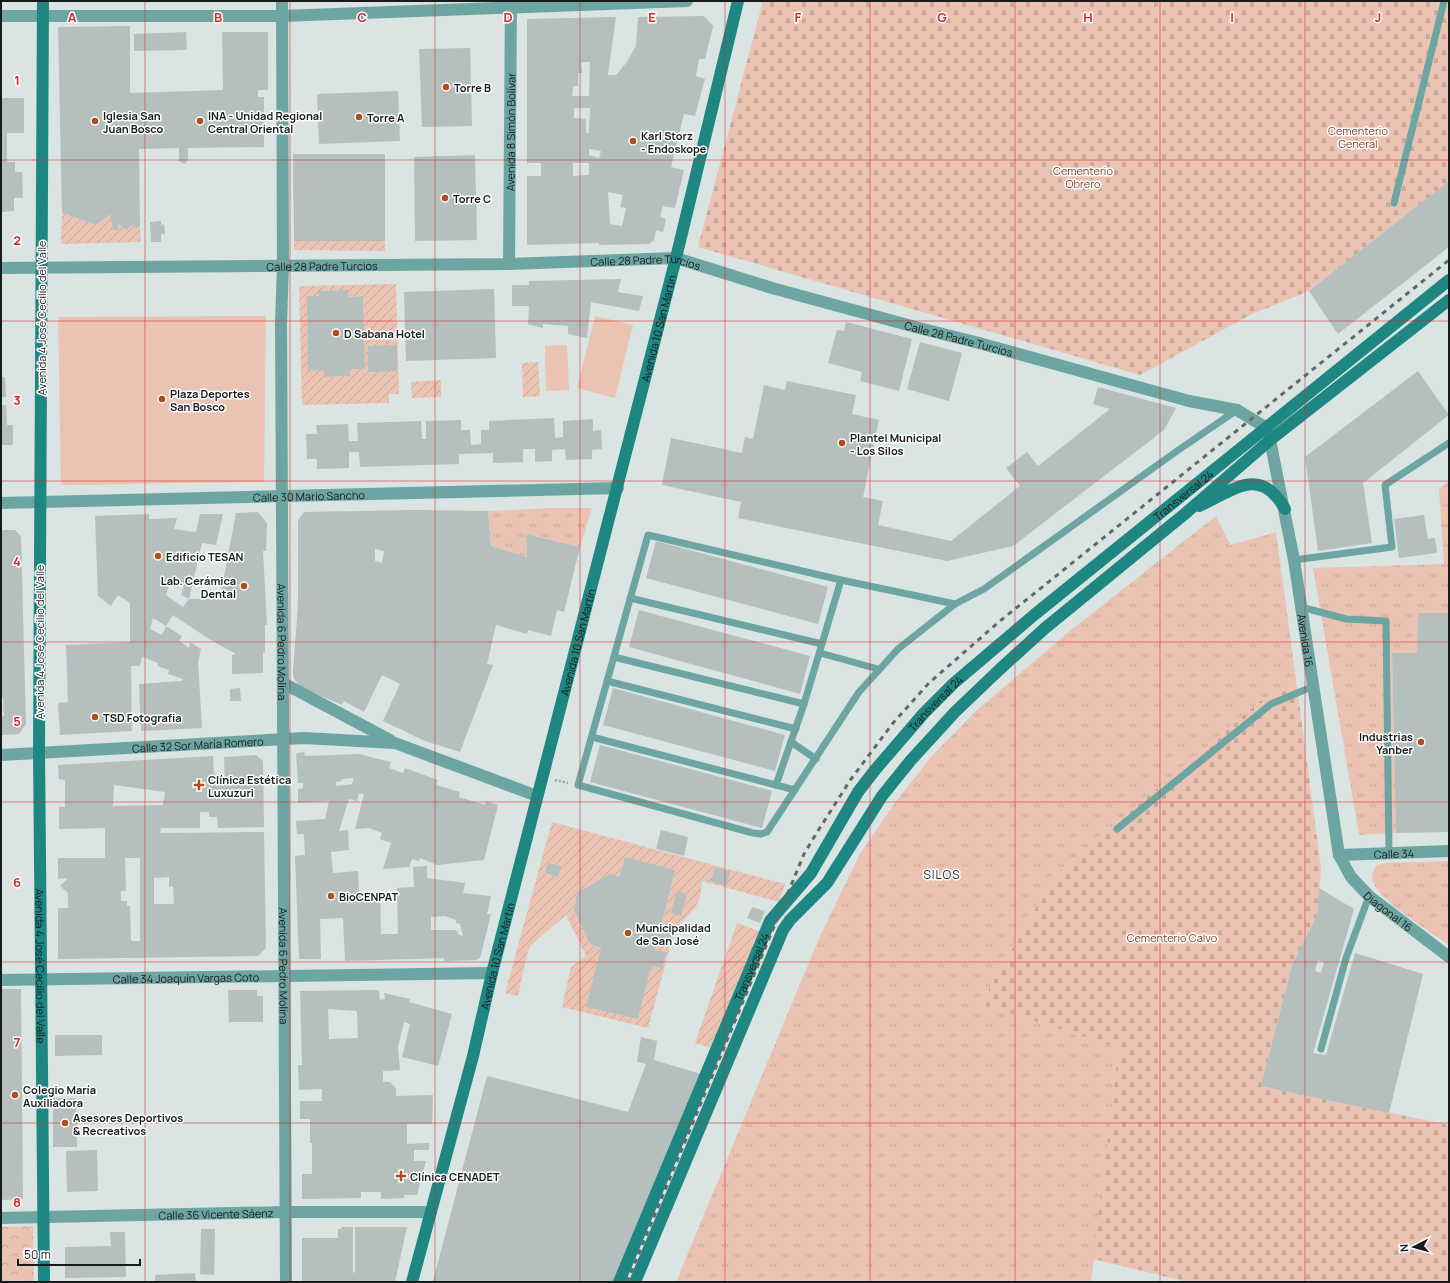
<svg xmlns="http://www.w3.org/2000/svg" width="1450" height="1283" font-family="Manrope,sans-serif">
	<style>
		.grass { fill: url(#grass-tufts) }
		.cemetery { fill: url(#cemetery-stones) }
		.park { fill: url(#park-crowns) }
		.garden { fill: url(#garden-furrows); fill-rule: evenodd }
		.pitch { fill: #ebc3b3 }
		.building { fill: #b4bfbe; fill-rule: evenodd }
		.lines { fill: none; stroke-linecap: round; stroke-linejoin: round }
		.path { stroke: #9ca4a4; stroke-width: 2.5; stroke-dasharray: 2 2; stroke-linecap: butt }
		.lane { stroke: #6ca5a1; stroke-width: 7 }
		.street { stroke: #6ca5a1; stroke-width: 12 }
		.secondary { stroke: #1e8782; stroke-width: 12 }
		.rail { stroke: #636969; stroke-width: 3; stroke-dasharray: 5 5; stroke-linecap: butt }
		.grid { fill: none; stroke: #d62828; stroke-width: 1; stroke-opacity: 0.55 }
		.poi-dot { fill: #b14c1c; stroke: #fff; stroke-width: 1.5 }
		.labels { text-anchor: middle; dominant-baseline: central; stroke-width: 3; stroke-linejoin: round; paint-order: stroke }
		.poi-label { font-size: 11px; font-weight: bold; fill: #171b1b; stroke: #fff; text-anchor: start }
		.park-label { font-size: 11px; fill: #7f3c1e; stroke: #fff }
		.street-label { font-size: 11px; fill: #171b1b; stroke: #fff }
		.neighbourhood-label { font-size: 12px; letter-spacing: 1px; fill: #252e2d; stroke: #fff }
		.grid-label { font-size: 13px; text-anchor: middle; font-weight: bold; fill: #d62828; stroke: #fff; stroke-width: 3; stroke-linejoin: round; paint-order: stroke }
	</style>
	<defs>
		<pattern id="grass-tufts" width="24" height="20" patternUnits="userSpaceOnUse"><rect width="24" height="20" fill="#ebc3b3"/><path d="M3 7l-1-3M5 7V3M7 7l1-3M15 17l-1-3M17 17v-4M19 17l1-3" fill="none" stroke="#c9a799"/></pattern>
		<pattern id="cemetery-stones" width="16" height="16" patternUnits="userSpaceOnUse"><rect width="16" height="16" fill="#ebc3b3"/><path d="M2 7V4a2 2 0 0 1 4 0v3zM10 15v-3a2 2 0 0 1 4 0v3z" fill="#c9a799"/></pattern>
		<pattern id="park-crowns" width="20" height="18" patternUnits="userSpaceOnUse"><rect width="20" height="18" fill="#ebc3b3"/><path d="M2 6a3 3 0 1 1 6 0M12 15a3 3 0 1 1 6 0" fill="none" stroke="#c9a799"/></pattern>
		<pattern id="garden-furrows" width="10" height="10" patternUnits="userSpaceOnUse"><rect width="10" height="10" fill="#ebc3b3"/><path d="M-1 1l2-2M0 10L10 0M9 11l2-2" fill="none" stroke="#c9a799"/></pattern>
	</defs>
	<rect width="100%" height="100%" fill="#d9e4e3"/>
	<g class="grass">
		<path d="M1449,481V613H1418L1417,653H1392L1396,833L1359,835L1313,568L1444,564L1439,489Z"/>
		<path d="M551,508H592L580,547L526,534L527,557L491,546L488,511Z"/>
		<path d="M1216,516L1230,545L1276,532L1297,687L1264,698L1055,875L980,1004L1119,1048L1091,1282H676L820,936L860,854L894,804L931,757L977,710L1071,630Z"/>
		<path d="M1449,861V945C1430,931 1382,903 1373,882C1370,875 1374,870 1377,865L1386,863Z"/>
	</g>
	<g class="cemetery">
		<path d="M763,1H1449V181L1309,291L1252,314L1140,375L698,247Z"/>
		<path d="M1297,687L1321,869L1317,915L1292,965L1261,1086L1449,1125V1282H1188L1093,1259L1119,1048L980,1004L1055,875L1264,698Z"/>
	</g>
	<path class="park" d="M33,1226L34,1282H1V1227Z"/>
	<g class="garden">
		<path d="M62,213L96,225L110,214L113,230H118V224L126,230L132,225L136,229L140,226L141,242L61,244Z"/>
		<path d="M294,241H385V251L294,250Z"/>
		<path d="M396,284L399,394H389V403L302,405L299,286ZM348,290V297L363,296L365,369H350V376L324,377V370H308L307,296H319V291Z"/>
		<path d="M538,362L540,396L523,397L522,363Z"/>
		<path d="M441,380V397L412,398L411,382Z"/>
		<path d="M552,822L785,884L779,902L702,881L701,893L696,907L675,929L648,1028L562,1007L571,967L586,956L566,915L531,945L527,954L518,996L505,993ZM625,857L675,870L662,923L674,926L669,943L658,940L655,950L667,952L662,968L651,966L638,1019L586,1007L601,948L590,944L574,912L577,893L610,874L619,877Z"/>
		<path d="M737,923L761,932L711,1048L695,1043Z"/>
	</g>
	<g class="pitch">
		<path d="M266,316L264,482L61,485L58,317Z"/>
		<path d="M595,316L633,325L615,398L577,388Z"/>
		<path d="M567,345L569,390L546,391L545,346Z"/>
	</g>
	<g class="building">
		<path d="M704,16L713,26L705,59H699L696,76L705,79L695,116L684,114L671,167L684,170L675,208L663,206L660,217L666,219L663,232L656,230L654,240L649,244L599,245V243L527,245V176H541V163H527V19L616,17L608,75H616L627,62L636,46L638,17ZM581,62H590L589,96H572L573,86H578V73H582ZM574,108H590L589,133H586V119L574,118ZM589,149L601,151L599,158L589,155ZM573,163H589V175L573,176ZM608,192L623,195L620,207L626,208L622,226L610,224Z"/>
		<path d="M130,26V93L223,90L222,32H268V90H258V97H264V147L188,148V160L185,164L179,161V148L139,149L140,226L136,229L132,225L126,230L118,224V230H113L110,214L96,225L62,213L58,27Z"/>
		<path d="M186,32L187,50L134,51V34Z"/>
		<path d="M470,48L472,126L422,127L419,49Z"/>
		<path d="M398,91L400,141L319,144L317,94Z"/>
		<path d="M1,98H24V133H7V162H15V172H22L23,198H14V211L1,212Z"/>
		<path d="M293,154H385V241H294Z"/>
		<path d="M475,155L477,240L415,241L414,157Z"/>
		<path d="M1449,181V247L1338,334L1309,291Z"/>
		<path d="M161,221V225L164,224L165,234H161V242H151L150,222Z"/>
		<path d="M621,279L618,292L643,296L639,311L591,302L587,338L568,334V326L543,324V328L528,324L529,306H512V285H529V281Z"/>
		<path d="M494,289L496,358L406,361L404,292Z"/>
		<path d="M348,290V297L363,296L365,369H350V376L324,377V370L308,371L307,296H319V291Z"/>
		<path d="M846,322L912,339L899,391L860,381L862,372L828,363L837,330L844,331Z"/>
		<path d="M920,342L962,353L949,401L907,389Z"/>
		<path d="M397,345V371L368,372V346Z"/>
		<path d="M1418,371L1449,415L1363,483L1372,543L1318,551L1305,457Z"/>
		<path d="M1,377H5L6,397H1Z"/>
		<path d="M787,381L856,395L852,414L879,420L863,497L883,501L878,525L951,541L1020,486L1006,468L1027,452L1038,466L1110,409L1093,404L1098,387L1176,408L1164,430L1013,546L947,561L738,518L741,502L662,485L671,438L742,453L745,437L753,439L764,385L785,390Z"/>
		<path d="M1,405H6L7,425H13V445H1Z"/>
		<path d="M554,418L555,438L563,437V421L593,419V431L601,430L602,449L592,450V459L566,460L565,449L552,450V461L535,462V449H523V462L493,463V453L459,454V464L360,467L359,452H349V468L317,469V459H307L306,434H317L316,425L348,424L349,441H358L357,423L421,421L422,439H426V421L461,420V430H470L471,445L481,444V430H489V421Z"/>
		<path d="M416,510L488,511L491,546L527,557L526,534L580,547L564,612L557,610L551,636L528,630L527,634L496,625L487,664L493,665L460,752L425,741L383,721L400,684L382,675L364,712L344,701L342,705L301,687L294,679L293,672L298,604V520L304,512ZM375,549L384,551L382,563L375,561Z"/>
		<path d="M258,512L267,523L266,551H263L267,625H265V653H263V673L232,674V655L236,654L209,639L173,615L166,626L153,618L150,629L162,635L166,626L182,636L179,641L189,648L190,642L201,649L198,662L202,728L141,731L139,684L182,681L183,679L168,674L169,670L157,666L158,663L142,657L140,666H131L132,731L60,735L58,703L68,702L66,645L130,642V603L118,595L111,606L98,596L95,516L149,514V519L177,518L174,529L196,532L200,514H223L216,545L202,543L189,599L181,595L184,585L180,584L178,588L169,585L166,595L183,607L189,599L220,598L236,513Z"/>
		<path d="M1424,515L1428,539L1435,538L1437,553L1399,558L1394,519Z"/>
		<path d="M1,530H15L21,536L26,724L19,734L1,735V716H4L3,698H1Z"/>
		<path d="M656,541L828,587L818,624L646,578Z"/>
		<path d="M639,610L810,656L800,694L629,647Z"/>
		<path d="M1418,613H1449V832L1396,833L1392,653H1417Z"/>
		<path d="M240,688L241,701H230V689Z"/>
		<path d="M613,688L785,735L775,771L603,725Z"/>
		<path d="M600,745L772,791L762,828L590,782Z"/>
		<path d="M304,752L305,756L360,754L374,758L391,762L389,768L403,773L405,768L438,780L436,785L460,792L459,797L485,805L486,801L498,805L484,860L437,865L420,858L419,861L412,859L409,867L383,869L391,843L380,839L382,833L369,828L355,829L364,794L359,793L357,801L349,799L339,831L348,830L349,850L331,852L333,873L358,871L359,893L380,892L381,934H398L397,888L414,887L413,867L427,866V878L465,883L463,893L491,896L487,914H491L480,958L476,960L444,961V958L345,961L343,918L320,919L321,959H299L295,856L305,855L304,834H297L296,821L325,819L329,801L298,803V789L303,788V783H298L296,753ZM354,778L352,784L336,786V782L341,781L342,779ZM445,916L456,920V923L460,924L463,936L459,935L456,930H431V917Z"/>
		<path d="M256,755L263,761L264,827L218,828L217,817H209V812H200V828H161L160,833L264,832L266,948L258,956L58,959V908H68V893L60,886L68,878L58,879V858H105V828L59,829V807H65V780L59,779L58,765L213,756L214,774H219L220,784H225L224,757ZM114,785L165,792L163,805L113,806ZM125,858H140V941H131L130,906H127V901H121V891H126ZM169,877V887L173,886L174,904H154V878Z"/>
		<path d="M661,830L688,837L684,856L656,849Z"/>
		<path d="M625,857L675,870L662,923L674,926L669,943L658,940L655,950L667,952L662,968L651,966L638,1019L586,1007L601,948L590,944L574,911L577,893L610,874L619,877Z"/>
		<path d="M548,863L561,866L558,877L545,873Z"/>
		<path d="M715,867L730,872L726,886L711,881Z"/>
		<path d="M1319,888L1354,909L1313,1053L1326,1055L1355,953L1423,974L1389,1113L1261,1086L1292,965L1317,915ZM1318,960L1324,962L1321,973L1315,971Z"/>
		<path d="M677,891L687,894L681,916L671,913Z"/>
		<path d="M752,907L765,911L760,923L747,918Z"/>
		<path d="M1,989H21L23,1199L1,1200Z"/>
		<path d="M228,990H257V996H263V1022H229Z"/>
		<path d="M379,990L380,1000L385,999L384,993L410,999L409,1002L452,1014L438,1066L402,1057L410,1024L404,1022L398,1047L400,1070L383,1071V1082H390L396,1088V1096L433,1095L432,1124H407V1144L429,1143V1150H414V1161H426L417,1195H404V1198L381,1199V1192H361V1198L302,1199V1174H312V1143H310V1119H300V1101H322V1089L299,1090L298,1065H302L300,991ZM328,1009L357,1011L358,1038L329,1039Z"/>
		<path d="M55,1035H102V1055L55,1056Z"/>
		<path d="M641,1037L657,1041L654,1060L701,1074L613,1282L433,1281L487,1076L628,1112L646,1064L637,1062Z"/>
		<path d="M53,1098H76L77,1147H53Z"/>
		<path d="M97,1150L98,1191L67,1192L66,1151Z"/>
		<path d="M342,1227H353V1273L355,1272V1227H407L395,1282H302V1238H338V1229H341Z"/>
		<path d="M201,1229H215L214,1275L200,1274Z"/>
		<path d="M110,1232H125L126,1277L65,1278V1247L111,1246Z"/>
		<path d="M195,1273L196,1282H155V1275Z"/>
	</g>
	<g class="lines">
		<path class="path" d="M555,780L568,783"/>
		<g class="lane">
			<path d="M1394,203L1444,1"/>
			<path d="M648,535L841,580L955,604L898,649L859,692L767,832L761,834L753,833L578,785Z"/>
			<path d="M1294,560L1392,547L1385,485L1449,443"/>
			<path d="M630,598L822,644"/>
			<path d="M955,604L984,589L1177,451L1237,410"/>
			<path d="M1301,607L1346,619L1386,621L1389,852"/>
			<path d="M820,653L878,669"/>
			<path d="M614,657L804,704"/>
			<path d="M607,681L796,729"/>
			<path d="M592,737L795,790"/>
			<path d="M791,742L816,759"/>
			<path d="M776,785L804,704L841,580"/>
			<path d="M1117,829L1271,704L1314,686"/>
			<path d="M1321,1049L1346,958L1369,896"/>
		</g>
		<g class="street">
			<path id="s1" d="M282,1L283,265L281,324L286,1282"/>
			<path d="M1,16H282L687,1"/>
			<path id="s2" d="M509,264L511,1"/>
			<path id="s3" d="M1,268L509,264L676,258L772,288L919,328L979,343L1189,401L1237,410L1265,427L1270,440L1294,560L1339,855L1351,877L1369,896L1449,957"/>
			<path id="s4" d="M1,503L618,488"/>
			<path d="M283,683L390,740"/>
			<path id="s5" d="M1,755L304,738L395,743L537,796"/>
			<path id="s6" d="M1339,855L1449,851"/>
			<path id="s7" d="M1,980L492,973"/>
			<path id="s8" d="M1,1218L285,1212H431"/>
		</g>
		<g class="secondary">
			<path id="s9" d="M43,1L39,753L44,1282"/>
			<path d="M1199,506C1234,490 1260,465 1285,509"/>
			<path id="s10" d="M412,1282L473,1056L492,973L676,258L738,1"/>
			<path id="s11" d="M619,1282L770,921L811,873L858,792L875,770L924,713L954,683L1034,615L1449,280"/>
			<path d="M635,1282L783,930L790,920L827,883L882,796L911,760L955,712L999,670L1044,629L1187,512L1270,440L1449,300"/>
		</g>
		<path class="rail" d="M627,1282L804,854L816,834L851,779L893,723L929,683L1000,621L1449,260"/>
	</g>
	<path class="grid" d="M145,1V1282M290,1V1282M435,1V1282M580,1V1282M725,1V1282M870,1V1282M1015,1V1282M1160,1V1282M1305,1V1282M1,160H1449M1,321H1449M1,481H1449M1,642H1449M1,802H1449M1,962H1449M1,1123H1449"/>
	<g class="poi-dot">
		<circle cx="446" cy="87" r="4"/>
		<circle cx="359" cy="117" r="4"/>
		<circle cx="95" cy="121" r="4"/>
		<circle cx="200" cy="121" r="4"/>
		<circle cx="633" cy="141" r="4"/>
		<circle cx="445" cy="198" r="4"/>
		<circle cx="336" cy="333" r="4"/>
		<circle cx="162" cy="399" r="4"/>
		<circle cx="842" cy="443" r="4"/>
		<circle cx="158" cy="556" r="4"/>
		<circle cx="244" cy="586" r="4"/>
		<circle cx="95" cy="717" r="4"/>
		<circle cx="1421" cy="742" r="4"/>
		<path d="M197 779h4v4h4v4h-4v4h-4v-4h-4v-4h4z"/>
		<circle cx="331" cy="896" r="4"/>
		<circle cx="628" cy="933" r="4"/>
		<circle cx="15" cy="1095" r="4"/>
		<circle cx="65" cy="1123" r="4"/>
		<path d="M399 1170h4v4h4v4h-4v4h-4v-4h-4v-4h4z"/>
	</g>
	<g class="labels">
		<g class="poi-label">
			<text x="454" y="87">Torre B</text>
			<text x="103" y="115">Iglesia San<tspan x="103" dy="13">Juan Bosco</tspan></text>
			<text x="208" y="115">INA - Unidad Regional<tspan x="208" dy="13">Central Oriental</tspan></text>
			<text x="367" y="117">Torre A</text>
			<text x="641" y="135">Karl Storz<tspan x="641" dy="13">- Endoskope</tspan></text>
			<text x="453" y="198">Torre C</text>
			<text x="344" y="333">D Sabana Hotel</text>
			<text x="170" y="393">Plaza Deportes<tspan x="170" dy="13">San Bosco</tspan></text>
			<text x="850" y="437">Plantel Municipal<tspan x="850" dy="13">- Los Silos</tspan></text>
			<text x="166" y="556">Edificio TESAN</text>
			<text x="236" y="580" text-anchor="end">Lab. Cerámica<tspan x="236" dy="13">Dental</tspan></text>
			<text x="103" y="717">TSD Fotografia</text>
			<text x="1413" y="736" text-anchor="end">Industrias<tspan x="1413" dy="13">Yanber</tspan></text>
			<text x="208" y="779">Clínica Estética<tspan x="208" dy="13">Luxuzuri</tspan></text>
			<text x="339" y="896">BioCENPAT</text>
			<text x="636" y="927">Municipalidad<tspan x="636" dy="13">de San José</tspan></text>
			<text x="23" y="1089">Colegio María<tspan x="23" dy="13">Auxiliadora</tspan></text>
			<text x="73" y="1117">Asesores Deportivos<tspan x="73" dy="13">&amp; Recreativos</tspan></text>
			<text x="410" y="1176">Clínica CENADET</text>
		</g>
		<g class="park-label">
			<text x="1358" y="130">Cementerio<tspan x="1358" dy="13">General</tspan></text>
			<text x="1083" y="170">Cementerio<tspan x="1083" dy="13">Obrero</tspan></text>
			<text x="1172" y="937">Cementerio Calvo</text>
		</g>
		<g class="street-label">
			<text stroke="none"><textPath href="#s2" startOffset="132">Avenida 8 Simón Bolívar</textPath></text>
			<text stroke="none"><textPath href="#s3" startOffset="645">Calle 28 Padre Turcios</textPath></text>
			<text stroke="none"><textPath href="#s3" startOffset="321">Calle 28 Padre Turcios</textPath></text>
			<text transform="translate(41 318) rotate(-90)">Avenida 4 José Cecilio del Valle</text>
			<text stroke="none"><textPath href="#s10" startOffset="985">Avenida 10 San Martín</textPath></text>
			<text stroke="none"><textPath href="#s3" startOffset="969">Calle 28 Padre Turcios</textPath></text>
			<text stroke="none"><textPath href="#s11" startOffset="990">Transversal 24</textPath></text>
			<text stroke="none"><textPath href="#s4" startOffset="308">Calle 30 Mario Sancho</textPath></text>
			<text stroke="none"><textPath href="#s3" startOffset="1507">Avenida 16</textPath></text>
			<text stroke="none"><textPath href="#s1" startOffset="641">Avenida 6 Pedro Molina</textPath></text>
			<text transform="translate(39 642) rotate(-90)">Avenida 4 José Cecilio del Valle</text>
			<text stroke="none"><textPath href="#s10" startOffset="661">Avenida 10 San Martín</textPath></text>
			<text stroke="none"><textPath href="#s11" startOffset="666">Transversal 24</textPath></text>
			<text stroke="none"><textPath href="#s5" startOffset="197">Calle 32 Sor María Romero</textPath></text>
			<text stroke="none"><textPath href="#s6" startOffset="55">Calle 34</textPath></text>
			<text stroke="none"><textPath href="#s3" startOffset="1800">Diagonal 16</textPath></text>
			<text stroke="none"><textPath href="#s10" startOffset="337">Avenida 10 San Martín</textPath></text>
			<text stroke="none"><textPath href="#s1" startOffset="965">Avenida 6 Pedro Molina</textPath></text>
			<text stroke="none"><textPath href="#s9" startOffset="965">Avenida 4 José Cecilio del Valle</textPath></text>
			<text stroke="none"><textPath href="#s11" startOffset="342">Transversal 24</textPath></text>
			<text stroke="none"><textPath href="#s7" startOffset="185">Calle 34 Joaquín Vargas Coto</textPath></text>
			<text stroke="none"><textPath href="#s8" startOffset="215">Calle 36 Vicente Sáenz</textPath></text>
		</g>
		<g class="neighbourhood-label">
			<text x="942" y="874">SILOS</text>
		</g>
	</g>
	<g class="grid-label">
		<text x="72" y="22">A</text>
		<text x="218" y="22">B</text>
		<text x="362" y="22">C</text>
		<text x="508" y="22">D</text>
		<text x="652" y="22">E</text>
		<text x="798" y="22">F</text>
		<text x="942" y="22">G</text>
		<text x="1088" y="22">H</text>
		<text x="1232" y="22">I</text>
		<text x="1378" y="22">J</text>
		<text x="17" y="85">1</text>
		<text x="17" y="245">2</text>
		<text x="17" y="405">3</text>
		<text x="17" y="566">4</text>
		<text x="17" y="726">5</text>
		<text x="17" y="887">6</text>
		<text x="17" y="1047">7</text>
		<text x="17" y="1207">8</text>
	</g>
	<rect width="1450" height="1283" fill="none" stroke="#171b1b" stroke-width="4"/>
	<g transform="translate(1414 1247) rotate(264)" stroke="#ffffff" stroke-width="3" paint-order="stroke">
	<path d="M0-3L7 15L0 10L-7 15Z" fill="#171b1b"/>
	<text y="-6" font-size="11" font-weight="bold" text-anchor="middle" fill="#171b1b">N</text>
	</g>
	<path d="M18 1259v6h122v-6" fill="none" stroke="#171b1b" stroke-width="2"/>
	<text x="24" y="1259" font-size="12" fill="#171b1b" stroke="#ffffff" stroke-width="3" paint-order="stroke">50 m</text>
</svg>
